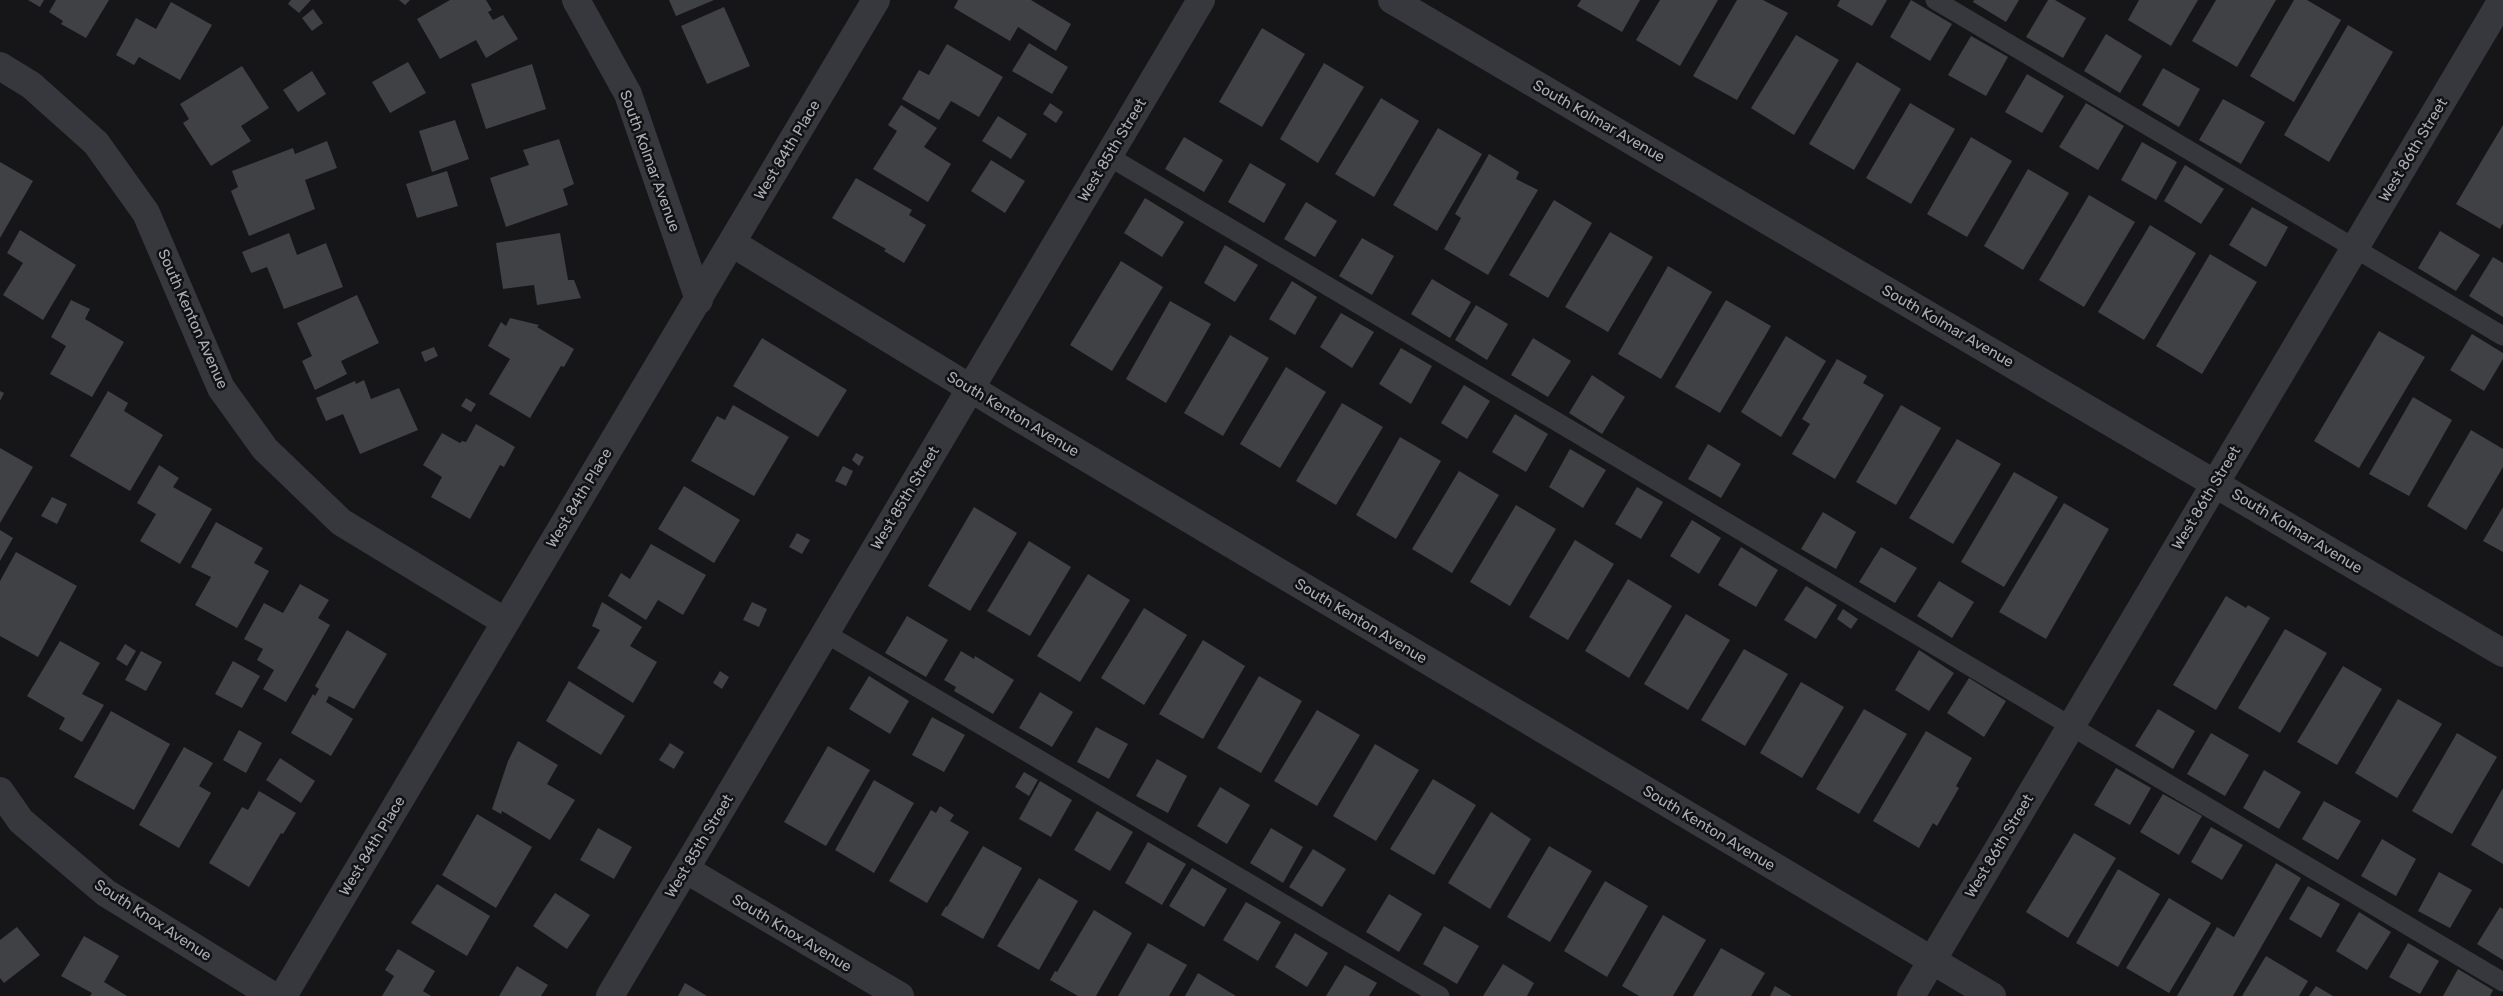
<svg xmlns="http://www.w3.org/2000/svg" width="2503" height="996" font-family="Rubik,sans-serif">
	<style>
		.building { fill: #404145 }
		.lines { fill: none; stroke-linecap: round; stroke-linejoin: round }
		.service { stroke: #37383d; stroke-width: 19 }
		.minor { stroke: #37383d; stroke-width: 28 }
		.labels { text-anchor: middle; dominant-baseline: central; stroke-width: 5; stroke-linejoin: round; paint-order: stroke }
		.street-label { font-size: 15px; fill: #a8adb8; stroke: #111113 }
	</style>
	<rect width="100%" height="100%" fill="#161618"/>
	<g class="building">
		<path d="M28,0H44L40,7Z"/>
		<path d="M56,0H109L86,38L61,24L63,21L49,12Z"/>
		<path d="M291,0H311L299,13L288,4Z"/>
		<path d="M399,0H410L405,5Z"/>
		<path d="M450,0H486L492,10L488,12L493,20L503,15L518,39L486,58L476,40L440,59L417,19Z"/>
		<path d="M669,0H714L676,16Z"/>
		<path d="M958,0H1031L1071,24L1056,51L1018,27L1010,41L954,8Z"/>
		<path d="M1581,0H1640L1622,32L1577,6Z"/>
		<path d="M1660,0H1718L1680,66L1636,40Z"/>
		<path d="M1737,0H1763L1788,13L1737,100L1693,76Z"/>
		<path d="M1840,0H1887L1872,26L1837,6Z"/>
		<path d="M1911,0L1952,24L1930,61L1890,37Z"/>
		<path d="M1974,0H2019L2006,22L1973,2Z"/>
		<path d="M2048,0H2055L2086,18L2063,58L2026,37Z"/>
		<path d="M2139,0H2198L2171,46L2128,20Z"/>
		<path d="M2216,0H2276L2237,67L2192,41Z"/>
		<path d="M2294,0H2307L2341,20L2294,102L2250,76Z"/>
		<path d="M171,2L212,25L180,80L139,57L134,65L116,55L136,18L156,29Z"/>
		<path d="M724,7L750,66L707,84L681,26Z"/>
		<path d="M313,9L323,23L312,31L302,18Z"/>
		<path d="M2348,25L2393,52L2329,162L2284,135Z"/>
		<path d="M1262,28L1305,54L1262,127L1219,102Z"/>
		<path d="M2106,34L2142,56L2120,93L2084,71Z"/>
		<path d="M1796,35L1839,60L1794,135L1751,108Z"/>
		<path d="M1971,36L2008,57L1986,96L1948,75Z"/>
		<path d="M1029,43L1068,67L1052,94L1012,71Z"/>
		<path d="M947,44L1003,77L979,117L951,101L939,120L902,99L919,70L929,75Z"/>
		<path d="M408,62L426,93L390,113L372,82Z"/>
		<path d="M1857,62L1901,89L1854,170L1809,144Z"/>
		<path d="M1324,63L1364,87L1318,163L1280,139Z"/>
		<path d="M532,64L546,109L486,129L471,84Z"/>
		<path d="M242,66L269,108L241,126L251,141L211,166L183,123L189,119L180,104Z"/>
		<path d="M2163,68L2200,89L2179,127L2142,105Z"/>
		<path d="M312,71L326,94L298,112L283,90Z"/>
		<path d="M2027,74L2064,96L2042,133L2005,112Z"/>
		<path d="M1381,98L1419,121L1374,197L1335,174Z"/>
		<path d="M2223,99L2265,122L2241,164L2199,140Z"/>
		<path d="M1050,103L1063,112L1056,123L1043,114Z"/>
		<path d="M1910,103L1955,129L1911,204L1866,178Z"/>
		<path d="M2086,103L2124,126L2098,170L2059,147Z"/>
		<path d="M901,105L937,128L924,147L951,164L928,202L873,169L897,131L888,125Z"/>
		<path d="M998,116L1027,134L1011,159L982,141Z"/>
		<path d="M455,120L469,159L432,172L419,131Z"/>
		<path d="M2503,125V223L2500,229L2456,204Z"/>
		<path d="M1438,128L1482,154L1437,231L1393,205Z"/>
		<path d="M1184,137L1223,160L1204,192L1165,169Z"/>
		<path d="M1971,137L2012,161L1967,237L1927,214Z"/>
		<path d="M559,139L574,184L563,189L568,205L506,227L490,178L529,165L523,150Z"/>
		<path d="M327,141L337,168L305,180L315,209L249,236L231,191L238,187L232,171L293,148L295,154Z"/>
		<path d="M2142,142L2177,162L2156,200L2121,180Z"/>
		<path d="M1489,154L1519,172L1516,179L1538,190L1488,275L1444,249L1461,218L1455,214Z"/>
		<path d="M991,160L1025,181L1005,213L971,191Z"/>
		<path d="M0,162L33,181L0,238Z"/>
		<path d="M1250,163L1286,184L1264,223L1228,202Z"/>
		<path d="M2185,165L2224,189L2201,224L2164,201Z"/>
		<path d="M2028,169L2069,193L2023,270L1984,246Z"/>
		<path d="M447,171L458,206L417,218L406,184Z"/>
		<path d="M856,178L912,210L909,215L926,225L904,263L884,251L886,249L832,218Z"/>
		<path d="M2089,195L2135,222L2084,307L2039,280Z"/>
		<path d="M1145,198L1184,222L1162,257L1124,233Z"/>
		<path d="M1554,200L1592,223L1548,298L1509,275Z"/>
		<path d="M1306,202L1337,221L1315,257L1284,239Z"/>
		<path d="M2252,207L2288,227L2266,267L2229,245Z"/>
		<path d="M2150,225L2196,253L2144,340L2098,312Z"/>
		<path d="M20,230L76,265L43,320L3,295L23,263L7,253Z"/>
		<path d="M2440,231L2480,255L2456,291L2418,268Z"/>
		<path d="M1610,232L1653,257L1608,332L1565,307Z"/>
		<path d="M289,233L297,255L326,243L343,287L284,309L267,267L251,273L242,252Z"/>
		<path d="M560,233L568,280H574L581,298L537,305L534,285L503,289L496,243Z"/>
		<path d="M1362,238L1394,256L1372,295L1339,276Z"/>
		<path d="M1225,245L1258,265L1235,302L1204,283Z"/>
		<path d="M2210,254L2257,282L2202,374L2156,346Z"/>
		<path d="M2493,257L2503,263V317L2469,296Z"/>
		<path d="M1121,261L1163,287L1112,371L1070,345Z"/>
		<path d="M1668,266L1712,292L1661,379L1618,354Z"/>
		<path d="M1432,279L1471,302L1450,338L1411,314Z"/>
		<path d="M1292,281L1317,297L1295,335L1269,319Z"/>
		<path d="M357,295L379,343L341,361L347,374L315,390L302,361L312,356L297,323Z"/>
		<path d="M71,300L90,309L85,319L124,342L92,397L50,374L66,346L51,337Z"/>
		<path d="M1726,300L1771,326L1720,413L1675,387Z"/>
		<path d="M1170,301L1211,324L1166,403L1126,379Z"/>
		<path d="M1476,305L1508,324L1487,360L1455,340Z"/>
		<path d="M1341,313L1374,332L1352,368L1320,347Z"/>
		<path d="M510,318L539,325L537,327L574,349L564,367L561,366L530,418L489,394L510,359L488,346L501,322L506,326Z"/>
		<path d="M2379,331L2425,357L2359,468L2314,441Z"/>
		<path d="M2472,334L2503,353V359L2484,391L2450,370Z"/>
		<path d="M1230,335L1269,358L1223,436L1184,413Z"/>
		<path d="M1786,336L1826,361L1781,437L1741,412Z"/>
		<path d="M762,338L847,390L818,437L733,386Z"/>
		<path d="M1533,338L1571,361L1548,397L1511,375Z"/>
		<path d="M434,347L438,356L425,362L421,352Z"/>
		<path d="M1401,348L1432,366L1411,404L1379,384Z"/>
		<path d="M1837,359L1867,376L1863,383L1884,395L1835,479L1792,454L1810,424L1802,419Z"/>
		<path d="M1286,367L1326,392L1280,468L1240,444Z"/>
		<path d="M1592,375L1625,397L1602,434L1569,413Z"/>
		<path d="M364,380L371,399L399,388L418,430L360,454L343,414L326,421L316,398L355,381L356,384Z"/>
		<path d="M1464,385L1490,401L1467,439L1441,423Z"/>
		<path d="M0,391L4,393L0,401Z"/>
		<path d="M108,391L128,403L124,411L163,435L130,491L70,456Z"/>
		<path d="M2413,397L2452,420L2409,496L2369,474Z"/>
		<path d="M466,398L476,404L471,412L461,406Z"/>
		<path d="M1342,403L1383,427L1336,505L1296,481Z"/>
		<path d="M733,405L789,437L754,496L691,461L717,416L725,420Z"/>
		<path d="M1901,405L1941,428L1896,505L1856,482Z"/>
		<path d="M1515,414L1548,434L1526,472L1492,452Z"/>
		<path d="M476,424L515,447L504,467L500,465L470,519L431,497L442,477L423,465L442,433L460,443L462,441L466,442Z"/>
		<path d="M2471,430L2503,449V467L2466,530L2427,506Z"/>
		<path d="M1400,437L1441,461L1396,539L1356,515Z"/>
		<path d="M1957,439L2001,464L1953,544L1909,518Z"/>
		<path d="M1708,444L1741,464L1721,498L1688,479Z"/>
		<path d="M0,448L33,467L0,523Z"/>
		<path d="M1570,449L1606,470L1583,508L1549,487Z"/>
		<path d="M856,453L864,457L859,466L852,460Z"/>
		<path d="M159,465L179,478L173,487L212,509L180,564L140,541L156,514L137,503Z"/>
		<path d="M843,466L853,471L846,486L835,481Z"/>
		<path d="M1459,471L1499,495L1452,573L1412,549Z"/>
		<path d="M2014,472L2058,497L2004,587L1961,562Z"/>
		<path d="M684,486L740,520L714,563L658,529Z"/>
		<path d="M1637,487L1663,502L1641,539L1615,524Z"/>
		<path d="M52,497L67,504L57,524L41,516Z"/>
		<path d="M2064,503L2109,529L2046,639L1999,612Z"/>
		<path d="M1516,505L1556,529L1510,606L1470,582Z"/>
		<path d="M974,507L1017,533L970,611L928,586Z"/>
		<path d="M2503,507V552L2483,541Z"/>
		<path d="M1823,512L1856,532L1836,569L1801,549Z"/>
		<path d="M1692,520L1721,538L1699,574L1670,556Z"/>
		<path d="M216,522L263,548L254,563L269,571L237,628L195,605L211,577L191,567Z"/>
		<path d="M0,530L13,538L0,561Z"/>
		<path d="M797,533L810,540L802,554L789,547Z"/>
		<path d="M1575,540L1614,564L1568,640L1529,617Z"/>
		<path d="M1029,541L1071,567L1030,636L987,611Z"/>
		<path d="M651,544L706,575L683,615L658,600L646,620L608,596L621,573L630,579Z"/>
		<path d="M1741,547L1778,570L1756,607L1718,585Z"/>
		<path d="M1881,547L1917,568L1895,603L1859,582Z"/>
		<path d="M16,552L77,586L38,657L0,636V581Z"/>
		<path d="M1088,574L1130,600L1080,682L1037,656Z"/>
		<path d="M1628,579L1672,606L1629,678L1585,651Z"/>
		<path d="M1939,581L1974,602L1952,638L1917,616Z"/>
		<path d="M300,584L329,600L318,618L330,625L286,702L263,689L274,670L257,660L263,649L244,639L264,603L283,613Z"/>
		<path d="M1806,586L1837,605L1816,639L1784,620Z"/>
		<path d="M2226,596L2246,608L2248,605L2270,618L2216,710L2173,685Z"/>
		<path d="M602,602L642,627L630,646L657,662L633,703L577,668L600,630L592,626Z"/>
		<path d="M752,602L767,609L759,627L743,620Z"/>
		<path d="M1144,608L1187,635L1144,705L1101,678Z"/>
		<path d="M1843,609L1858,619L1851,629L1837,619Z"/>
		<path d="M1686,614L1730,640L1688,710L1644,684Z"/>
		<path d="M907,616L948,640L926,677L885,653Z"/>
		<path d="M2285,629L2327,653L2280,733L2238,708Z"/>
		<path d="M347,630L387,654L354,709L329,696L326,702L353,719L331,756L291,733L313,694L315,696L319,689L315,686Z"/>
		<path d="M1203,640L1245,666L1203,739L1159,714Z"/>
		<path d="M60,641L100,663L82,694L104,705L82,742L59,729L65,718L27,696Z"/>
		<path d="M125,644L136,651L127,666L116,659Z"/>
		<path d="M1744,649L1788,674L1745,746L1701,720Z"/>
		<path d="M1919,650L1954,673L1929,711L1895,690Z"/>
		<path d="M141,651L162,662L146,691L125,680Z"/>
		<path d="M961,651L974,659L975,656L1014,680L993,714L954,691L956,687L944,680Z"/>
		<path d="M233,661L260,676L242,708L215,694Z"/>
		<path d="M2343,666L2382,689L2337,765L2297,742Z"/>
		<path d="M720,671L729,677L722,689L713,683Z"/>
		<path d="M869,676L909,701L890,734L849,709Z"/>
		<path d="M1259,676L1302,701L1261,773L1217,748Z"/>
		<path d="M1969,678L2006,701L1984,737L1947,713Z"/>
		<path d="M569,681L625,716L601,755L546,721Z"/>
		<path d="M1801,682L1844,707L1802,778L1760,753Z"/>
		<path d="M1040,692L1073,712L1052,747L1019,728Z"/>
		<path d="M2398,699L2442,724L2397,798L2355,773Z"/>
		<path d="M1864,709L1907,734L1859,814L1816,789Z"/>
		<path d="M2158,709L2195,731L2173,769L2135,746Z"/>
		<path d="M1317,710L1360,735L1317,806L1274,781Z"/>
		<path d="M111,711L170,744L134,810L74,777Z"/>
		<path d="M932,717L965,735L944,772L912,755Z"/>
		<path d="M1096,727L1128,744L1109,779L1077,762Z"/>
		<path d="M239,730L262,743L246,773L223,760Z"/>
		<path d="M1926,731L1972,758L1956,786L1959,788L1937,826L1933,823L1919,848L1873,821Z"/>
		<path d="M2211,733L2249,755L2225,796L2187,774Z"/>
		<path d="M2457,733L2497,757L2452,834L2412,811Z"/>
		<path d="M518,741L558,765L547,784L575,800L550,840L502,811L501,814L492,809L508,761Z"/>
		<path d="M670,743L684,752L674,769L659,760Z"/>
		<path d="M1375,744L1419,770L1376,841L1333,816Z"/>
		<path d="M828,746L870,770L826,846L784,822Z"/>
		<path d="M184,747L213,763L199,786L211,793L179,848L139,825Z"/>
		<path d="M280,758L315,781L301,803L266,780Z"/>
		<path d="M1157,759L1187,776L1168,813L1136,796Z"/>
		<path d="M2116,768L2151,788L2130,825L2094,805Z"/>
		<path d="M2264,770L2301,792L2279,829L2243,808Z"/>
		<path d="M1024,772L1038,780L1029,796L1015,787Z"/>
		<path d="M1433,779L1476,805L1434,875L1390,849Z"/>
		<path d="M874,780L914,803L874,873L835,850Z"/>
		<path d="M1040,781L1072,800L1051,837L1019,819Z"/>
		<path d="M1220,787L1250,805L1227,844L1197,826Z"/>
		<path d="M2503,788V864L2471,845Z"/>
		<path d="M259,791L296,813L283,834L281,833L249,887L209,863L242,807L248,810Z"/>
		<path d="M2163,794L2202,816L2179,855L2140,832Z"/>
		<path d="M2324,801L2361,821L2338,860L2302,839Z"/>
		<path d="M940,806L954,815L950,821L969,832L927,903L889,881L931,810L936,813Z"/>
		<path d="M1097,811L1133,832L1110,871L1074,850Z"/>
		<path d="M1491,812L1531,839L1490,909L1448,883Z"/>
		<path d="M477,814L532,847L496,908L442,875Z"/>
		<path d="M2211,827L2243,845L2222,880L2191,862Z"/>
		<path d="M598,828L632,847L614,879L580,860Z"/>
		<path d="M1271,828L1303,847L1283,883L1250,863Z"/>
		<path d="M2074,833L2116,858L2068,938L2026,912Z"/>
		<path d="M2382,839L2416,859L2396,896L2361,876Z"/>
		<path d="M1148,842L1186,864L1162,905L1125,883Z"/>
		<path d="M983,846L1022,868L983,939L941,915L946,906L947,907Z"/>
		<path d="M1549,846L1592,871L1550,942L1507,917Z"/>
		<path d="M1313,849L1346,869L1322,907L1289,887Z"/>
		<path d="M2276,863L2301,878L2233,996H2177L2217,927L2234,937Z"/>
		<path d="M1192,868L1227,889L1204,927L1169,906Z"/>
		<path d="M2118,869L2160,894L2118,967L2076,943Z"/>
		<path d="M2439,872L2472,890L2450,928L2418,911Z"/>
		<path d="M1039,878L1078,901L1039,970L997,946Z"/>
		<path d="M1605,881L1648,906L1607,977L1564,951Z"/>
		<path d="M437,884L490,916L467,956L411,923Z"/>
		<path d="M2308,886L2340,904L2321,938L2289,919Z"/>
		<path d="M555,893L590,915L567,949L533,926Z"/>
		<path d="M1389,894L1422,914L1399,952L1366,932Z"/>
		<path d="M2169,898L2211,923L2169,993L2126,968Z"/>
		<path d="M1246,902L1281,922L1258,961L1223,940Z"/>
		<path d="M2500,907L2503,909V960L2477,944Z"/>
		<path d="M1094,910L1132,933L1096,996H1078L1050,980L1055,971L1057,972Z"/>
		<path d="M2359,912L2391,932L2367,970L2336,951Z"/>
		<path d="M1663,915L1706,940L1673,996H1639L1622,986Z"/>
		<path d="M1444,926L1479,946L1457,984L1423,964Z"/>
		<path d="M17,927L40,955L4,983L0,978V940Z"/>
		<path d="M1295,933L1328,953L1307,987L1275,967Z"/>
		<path d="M84,936L119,956L104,982L127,996H90L92,993L61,976Z"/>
		<path d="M1148,943L1187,965L1169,996H1118Z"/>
		<path d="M2408,943L2439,961L2420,994L2389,977Z"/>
		<path d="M1721,948L1765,973L1751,996H1693Z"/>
		<path d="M398,949L435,971L423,991L431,996H382L394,976L385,970Z"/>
		<path d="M2266,956L2308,981L2299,996H2242Z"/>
		<path d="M1503,964L1534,983L1527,996H1483Z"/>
		<path d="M1345,965L1377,983L1369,996H1326Z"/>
		<path d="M517,966L548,985L541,996H499Z"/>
		<path d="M2458,969L2493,990L2490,996H2443Z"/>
		<path d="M1198,973L1236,996H1185Z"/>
		<path d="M685,983L707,996H678Z"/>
		<path d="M1775,986L1792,996H1770Z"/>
		<path d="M2316,986L2333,996H2309Z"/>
	</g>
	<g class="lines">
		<g class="service">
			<path d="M1935,0L2503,336"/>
			<path d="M1108,156L2503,982"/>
			<path d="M825,633L1440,996"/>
		</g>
		<g class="minor">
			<path d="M576,0L628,94L699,300"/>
			<path d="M1392,0L2503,653"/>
			<path d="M0,66L31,85L96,143L146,213L221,388L265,449L341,522L504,621"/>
			<path d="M732,243L1011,413L1992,996"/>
			<path d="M0,791L21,821L106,893L273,996"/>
			<path d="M685,869L900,996"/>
			<path d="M283,996L876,0"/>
			<path d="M610,996L1201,0"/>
			<path d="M1911,996L2502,0"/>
		</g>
	</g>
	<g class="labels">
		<g class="street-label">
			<text transform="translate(1599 121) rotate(30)">South Kolmar Avenue</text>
			<text transform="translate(787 150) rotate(-59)">West 84th Place</text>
			<text transform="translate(1112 150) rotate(-59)">West 85th Street</text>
			<text transform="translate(2413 150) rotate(-59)">West 86th Street</text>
			<text transform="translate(650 161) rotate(70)">South Kolmar Avenue</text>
			<text transform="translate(193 319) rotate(66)">South Kenton Avenue</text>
			<text transform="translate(1948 326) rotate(30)">South Kolmar Avenue</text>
			<text transform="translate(1013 414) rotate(31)">South Kenton Avenue</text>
			<text transform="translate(579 498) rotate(-59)">West 84th Place</text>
			<text transform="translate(905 498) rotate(-59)">West 85th Street</text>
			<text transform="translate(2206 498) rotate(-59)">West 86th Street</text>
			<text transform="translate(2297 531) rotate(31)">South Kolmar Avenue</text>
			<text transform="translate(1361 621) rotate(31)">South Kenton Avenue</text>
			<text transform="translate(1709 828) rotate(31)">South Kenton Avenue</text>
			<text transform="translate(372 846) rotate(-59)">West 84th Place</text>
			<text transform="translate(699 846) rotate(-59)">West 85th Street</text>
			<text transform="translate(1999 846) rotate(-59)">West 86th Street</text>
			<text transform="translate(153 920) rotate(33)">South Knox Avenue</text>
			<text transform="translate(792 933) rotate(31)">South Knox Avenue</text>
		</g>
	</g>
</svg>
